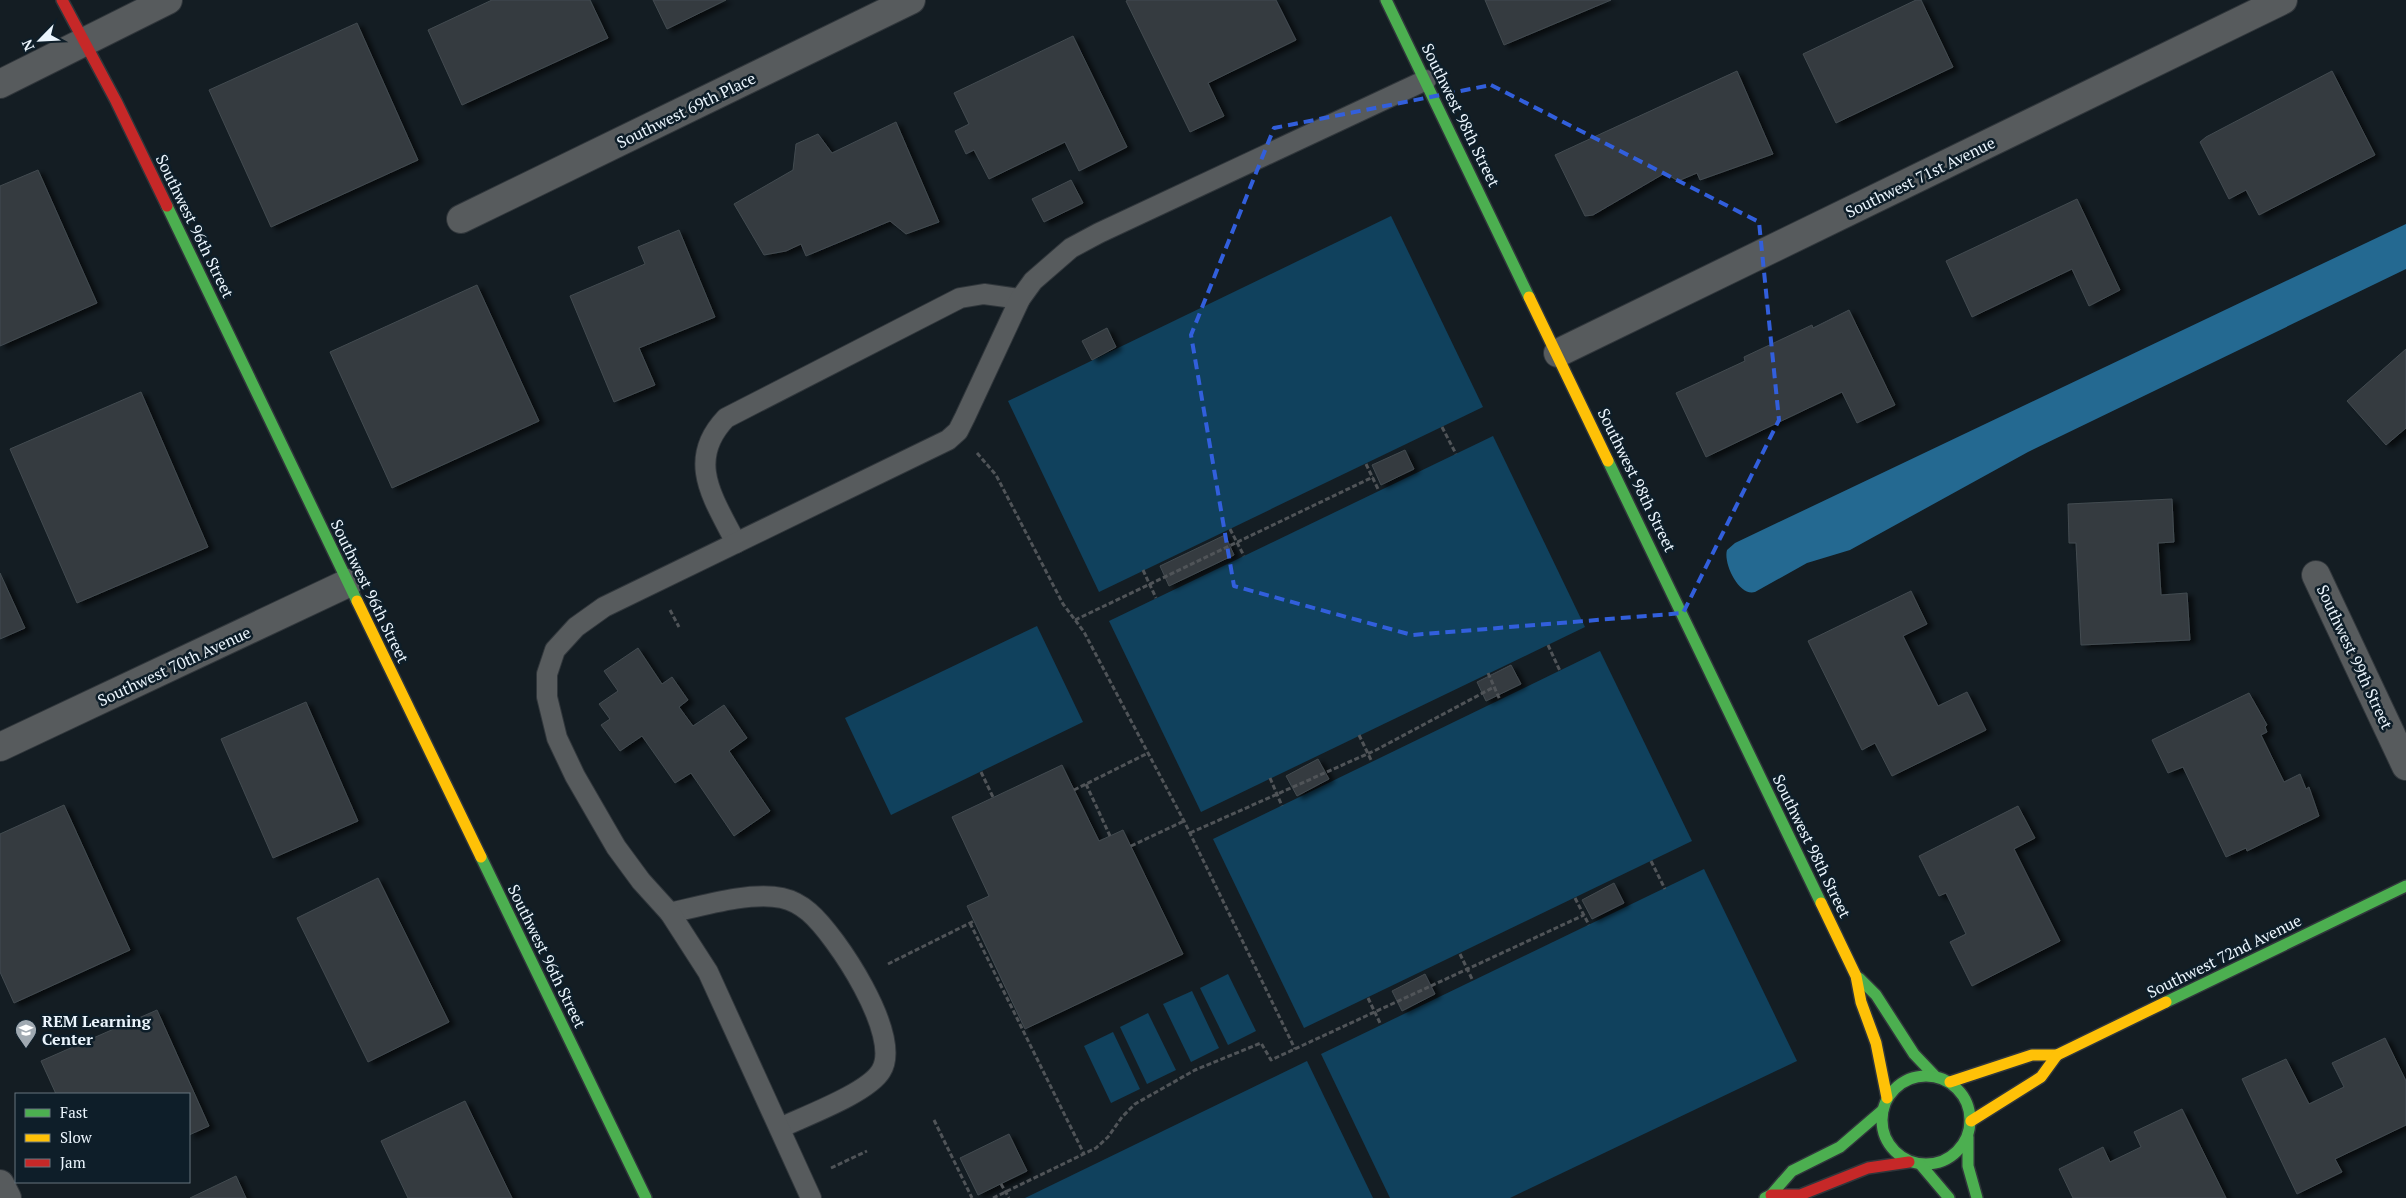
<svg xmlns="http://www.w3.org/2000/svg" width="2406" height="1198" font-family="'PT Serif',serif">
	<style>
		.green { fill: #10415d }
		.water { fill: #246991 }
		.building { fill: #343b41; stroke: #434b50; filter: url(#shadow) }
		.lines { fill: none; stroke-linecap: round; stroke-linejoin: round }
		.lane-casing { stroke: #30363b; stroke-width: 22 }
		.street-casing { stroke: #30363b; stroke-width: 30 }
		.fast-casing { stroke: #30363b; stroke-width: 14 }
		.slow-casing { stroke: #30363b; stroke-width: 14 }
		.jam-casing { stroke: #30363b; stroke-width: 14 }
		.path { stroke: #505458; stroke-width: 3; stroke-dasharray: 5 2.5; stroke-linecap: butt }
		.lane { stroke: #575b5d; stroke-width: 20 }
		.street { stroke: #575b5d; stroke-width: 28 }
		.fast { stroke: #4caf50; stroke-width: 11 }
		.slow { stroke: #ffc107; stroke-width: 11 }
		.jam { stroke: #c62828; stroke-width: 11 }
		.marked { fill: none; stroke: #325fdc; stroke-width: 4; stroke-dasharray: 10 6; stroke-linejoin: round }
		.labels { text-anchor: middle; dominant-baseline: central; stroke-width: 5; stroke-linejoin: round; paint-order: stroke }
		.street-label { font-size: 16px; fill: #ebf5fd; stroke: #0e1e29 }
		.poi-label { font-size: 16px; font-weight: bold; fill: #ebf5fd; stroke: #0e1e29; text-anchor: start }
	</style>
	<defs>
		<filter id="shadow"><feDropShadow dx="5.5" dy="3" stdDeviation="2.5" flood-color="#0009"/></filter>
	</defs>
	<rect width="100%" height="100%" fill="#141d23"/>
	<g class="green">
		<path d="M1391,216L1483,407L1099,592L1008,401Z"/>
		<path d="M1493,436L1585,627L1201,812L1109,621Z"/>
		<path d="M1037,626L1083,722L891,815L845,718Z"/>
		<path d="M1600,651L1692,841L1304,1028L1213,839Z"/>
		<path d="M1704,869L1797,1061L1510,1198H1390L1321,1054Z"/>
		<path d="M1228,974L1256,1031L1228,1045L1200,988Z"/>
		<path d="M1192,991L1219,1048L1191,1062L1163,1004Z"/>
		<path d="M1148,1013L1176,1070L1147,1084L1120,1027Z"/>
		<path d="M1113,1032L1140,1089L1111,1103L1084,1046Z"/>
		<path d="M1307,1061L1373,1198H1025Z"/>
	</g>
	<path class="water" d="M2406,224V269L2028,452L1850,550L1807,563L1755,592C1739,597 1723,563 1727,550L1735,543Z"/>
	<g class="building">
		<path d="M492,0H590L608,38L462,105L428,30Z"/>
		<path d="M653,0H726L667,29Z"/>
		<path d="M1128,0H1276L1296,40L1208,83L1224,116L1190,132L1126,1Z"/>
		<path d="M1485,0H1611L1504,45Z"/>
		<path d="M1916,0H1921L1953,67L1836,123L1803,54Z"/>
		<path d="M357,23L418,160L271,227L209,90Z"/>
		<path d="M1073,36L1127,147L1079,171L1065,142L989,179L974,150L966,154L955,131L969,124L954,93Z"/>
		<path d="M1737,71L1773,154L1700,180L1697,173L1678,181L1665,173L1593,215L1585,216L1555,155Z"/>
		<path d="M2332,71L2375,155L2259,215L2246,190L2229,199L2200,142L2206,137Z"/>
		<path d="M896,122L939,222L906,234L890,221L806,256L801,244L786,251L764,255L734,204L793,170L796,144L818,134L832,153Z"/>
		<path d="M38,170L97,303L0,346V186Z"/>
		<path d="M1071,180L1083,203L1044,222L1032,199Z"/>
		<path d="M2077,199L2120,290L2089,306L2072,269L1972,317L1946,261Z"/>
		<path d="M679,230L715,317L639,348L655,385L614,402L570,296L645,264L638,247Z"/>
		<path d="M477,285L539,421L392,488L330,352Z"/>
		<path d="M1849,310L1895,405L1857,423L1842,392L1706,457L1676,393L1745,361L1744,357L1812,325L1813,328Z"/>
		<path d="M1107,328L1116,347L1092,360L1082,341Z"/>
		<path d="M2406,349V428L2386,445L2347,401Z"/>
		<path d="M141,392L208,547L77,603L10,449Z"/>
		<path d="M1405,450L1414,469L1381,485L1372,465Z"/>
		<path d="M2172,499L2174,542L2158,543L2161,595L2187,593L2190,640L2081,645L2076,543H2069L2068,504Z"/>
		<path d="M1225,535L1234,555L1169,586L1160,566Z"/>
		<path d="M0,573L25,628L0,639Z"/>
		<path d="M1911,591L1927,624L1903,636L1938,706L1967,692L1986,730L1892,776L1875,743L1862,750L1808,641Z"/>
		<path d="M638,648L662,684L672,677L688,700L679,707L693,726L724,705L747,738L729,751L770,811L734,836L691,773L675,783L642,736L620,751L601,725L610,719L599,704L618,691L604,671Z"/>
		<path d="M1511,665L1521,684L1486,701L1477,682Z"/>
		<path d="M2249,693L2267,725L2265,727L2267,732L2261,735L2284,782L2300,774L2306,789L2309,787L2319,816L2247,851L2246,848L2226,857L2183,767L2168,773L2152,740Z"/>
		<path d="M306,702L358,821L273,858L221,739Z"/>
		<path d="M1318,759L1329,779L1297,796L1286,776Z"/>
		<path d="M1062,765L1099,841L1123,830L1183,954L1025,1029L967,906L989,896L952,817Z"/>
		<path d="M64,805L130,950L14,1003L0,972V834Z"/>
		<path d="M2018,806L2035,838L2014,849L2060,941L1972,986L1950,942L1966,934L1946,893L1939,896L1919,856Z"/>
		<path d="M378,878L449,1022L368,1062L297,918Z"/>
		<path d="M1614,883L1624,903L1592,919L1582,900Z"/>
		<path d="M1425,974L1435,994L1402,1011L1392,991Z"/>
		<path d="M157,1010L209,1126L189,1135V1094H56L41,1061Z"/>
		<path d="M2385,1038L2406,1081V1125L2335,1159L2342,1172L2297,1194L2242,1079L2286,1059L2309,1104L2344,1087L2332,1063Z"/>
		<path d="M465,1101L512,1198H408L381,1141Z"/>
		<path d="M2182,1109L2226,1198H2073L2059,1169L2103,1147L2110,1162L2141,1147L2134,1132Z"/>
		<path d="M1009,1134L1027,1171L978,1195L960,1158Z"/>
		<path d="M236,1176L246,1198H190Z"/>
	</g>
	<g class="lines">
		<g class="lane-casing">
			<g id="lane">
				<path d="M736,543C714,499 685,461 726,418L960,298L984,294L1020,299"/>
				<path d="M670,913C701,906 751,891 782,898C791,900 802,906 809,912C836,935 903,1036 881,1071C868,1093 805,1116 780,1128"/>
				<path d="M811,1198L708,972L670,913L641,881L616,847L575,776L557,738L547,697V674L555,650L576,627L604,607L948,440L958,431L965,417L1020,299L1033,281L1071,248L1099,233L1426,80"/>
			</g>
		</g>
		<g class="street-casing">
			<g id="street">
				<path d="M0,84L168,0"/>
				<path d="M461,219L911,0"/>
				<path d="M1558,353L2283,0"/>
				<path d="M2316,575L2406,766"/>
				<path d="M0,747L348,583"/>
				<path d="M0,1184L7,1198"/>
			</g>
		</g>
		<g class="fast-casing">
			<g id="fast">
				<path d="M1386,0L1529,297"/>
				<path d="M167,206L357,601"/>
				<path d="M1608,461L1821,903"/>
				<path d="M481,857L646,1198"/>
				<path d="M1859,978L1876,995L1914,1054L1935,1076"/>
				<path d="M2166,1002L2406,886"/>
				<circle cx="1926" cy="1120" r="44"/>
				<path d="M1968,1137V1166L1977,1198"/>
				<path d="M1921,1165L1949,1198"/>
				<path d="M1765,1198L1771,1195L1792,1171L1840,1147L1883,1110"/>
			</g>
		</g>
		<g class="slow-casing">
			<g id="slow">
				<path d="M1529,297L1608,461"/>
				<path d="M357,601L481,857"/>
				<path d="M1821,903L1856,976L1861,1002L1876,1043L1887,1098"/>
				<path d="M1950,1082L2032,1055H2057L2166,1002"/>
				<path d="M1971,1121L2041,1077L2057,1055"/>
			</g>
		</g>
		<g class="jam-casing">
			<g id="jam">
				<path d="M62,0L116,101L167,206"/>
				<path d="M1771,1195H1800L1868,1168L1909,1162"/>
			</g>
		</g>
		<g class="path">
			<path d="M1442,427L1456,454"/>
			<path d="M977,453L996,475L1063,604L1084,632L1184,821L1295,1049"/>
			<path d="M1366,464L1379,491"/>
			<path d="M1230,529L1244,556"/>
			<path d="M1143,570L1156,598"/>
			<path d="M670,610L679,627"/>
			<path d="M1075,620L1373,477"/>
			<path d="M1548,645L1560,671"/>
			<path d="M1488,673L1500,700"/>
			<path d="M1359,735L1372,762"/>
			<path d="M981,772L993,797"/>
			<path d="M1270,778L1282,806"/>
			<path d="M1086,784L1110,836"/>
			<path d="M1074,790L1148,753"/>
			<path d="M1190,833L1376,750L1494,687"/>
			<path d="M1131,846L1184,821"/>
			<path d="M1651,861L1665,889"/>
			<path d="M1575,898L1589,925"/>
			<path d="M970,923L1084,1154"/>
			<path d="M1460,954L1473,981"/>
			<path d="M888,964L974,921"/>
			<path d="M1368,998L1381,1025"/>
			<path d="M934,1120L972,1198"/>
			<path d="M831,1168L867,1151"/>
			<path d="M1001,1184L1009,1198"/>
			<path d="M993,1198L1096,1148L1108,1137L1122,1117L1135,1104L1195,1070L1261,1043L1271,1060L1584,915"/>
		</g>
		<use href="#lane" class="lane"/>
		<use href="#street" class="street"/>
		<use href="#fast" class="fast"/>
		<use href="#slow" class="slow"/>
		<use href="#jam" class="jam"/>
	</g>
	<path class="marked" d="M1491,85L1759,222L1779,420L1683,613L1412,635L1234,586L1191,335L1274,128Z"/>
	<defs>
		<g id="school-pin" transform="scale(1.125)"><path d="M0 17L-7.5 6A9.5 9.5 0 1 1 7.5 6Z" fill="#a0a9b1" stroke="#0e1e29"/><path d="M0-5L7-2L0 1L-7-2ZM-4 1L0 2.5L4 1V4Q0 6-4 4Z" fill="#fff"/></g>
	</defs>
	<g fill-rule="evenodd">
		<use href="#school-pin" x="26" y="1030"/>
	</g>
	<g class="labels">
		<g class="street-label">
			<text transform="translate(686 110) rotate(-26)">Southwest 69th Place</text>
			<text transform="translate(1461 115) rotate(64)">Southwest 98th Street</text>
			<text transform="translate(1920 177) rotate(-26)">Southwest 71st Avenue</text>
			<text transform="translate(195 226) rotate(64)">Southwest 96th Street</text>
			<text transform="translate(1637 480) rotate(64)">Southwest 98th Street</text>
			<text transform="translate(370 591) rotate(64)">Southwest 96th Street</text>
			<text transform="translate(2355 657) rotate(65)">Southwest 99th Street</text>
			<text transform="translate(174 666) rotate(-25)">Southwest 70th Avenue</text>
			<text transform="translate(1812 846) rotate(64)">Southwest 98th Street</text>
			<text transform="translate(547 956) rotate(64)">Southwest 96th Street</text>
			<text transform="translate(2224 956) rotate(-26)">Southwest 72nd Avenue</text>
		</g>
		<g class="poi-label">
			<text x="42" y="1021">REM Learning<tspan x="42" dy="18">Center</tspan></text>
		</g>
	</g>
	<rect x="15" y="1093" width="175" height="90" fill="#0e1e29" stroke="#66747e"/>
	<rect x="25" y="1109" width="25" height="8" fill="#4caf50" stroke="#66747e"/>
	<text x="60" y="1118" font-size="15" fill="#ebf5fd">Fast</text>
	<rect x="25" y="1134" width="25" height="8" fill="#ffc107" stroke="#66747e"/>
	<text x="60" y="1143" font-size="15" fill="#ebf5fd">Slow</text>
	<rect x="25" y="1159" width="25" height="8" fill="#c62828" stroke="#66747e"/>
	<text x="60" y="1168" font-size="15" fill="#ebf5fd">Jam</text>
	<g transform="translate(40 40) rotate(246)" stroke="#0e1e29" stroke-width="4" paint-order="stroke">
	<path d="M0-4L9 19L0 12L-9 19Z" fill="#ebf5fd"/>
	<text y="-8" font-size="14" font-weight="bold" text-anchor="middle" fill="#ebf5fd">N</text>
	</g>
</svg>
